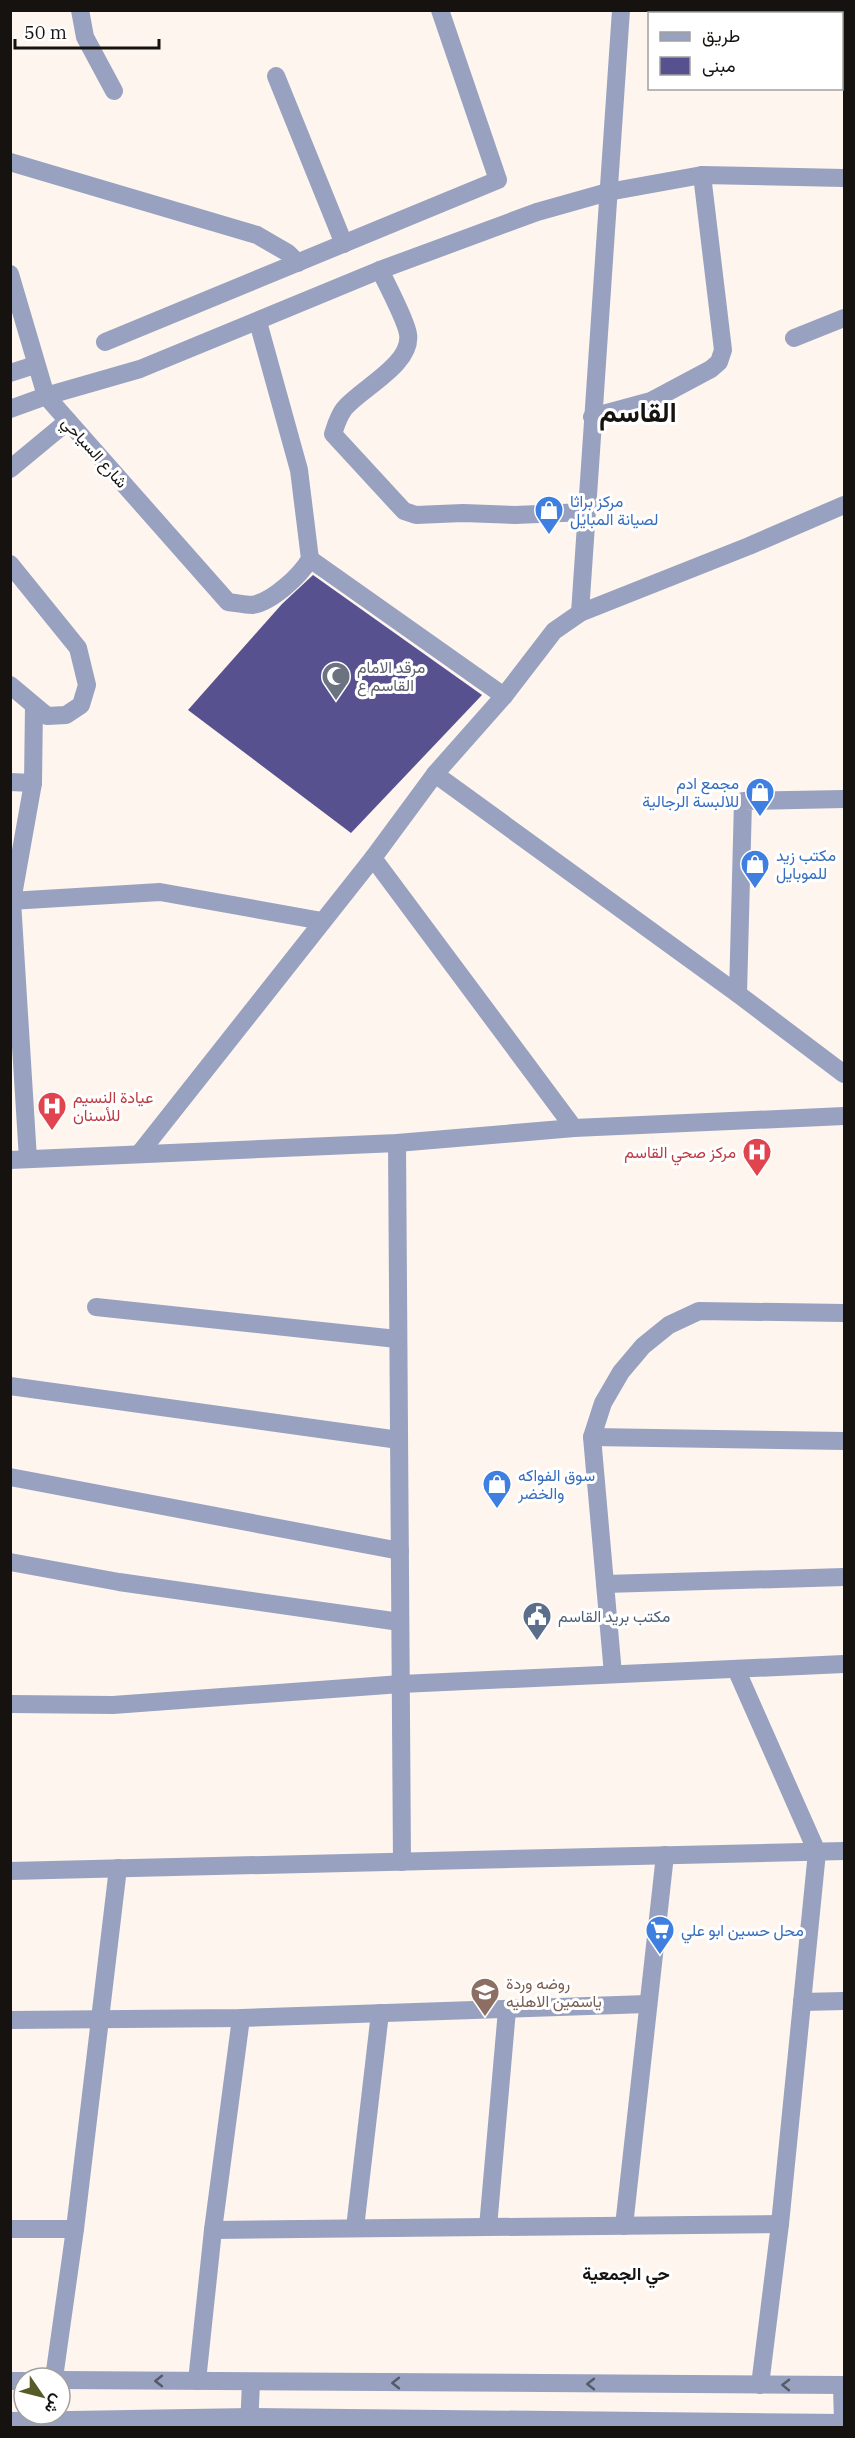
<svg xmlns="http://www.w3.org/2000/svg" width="855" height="2438" font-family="'IBM Plex Serif',Vazirmatn,serif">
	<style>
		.building { fill: #575190 }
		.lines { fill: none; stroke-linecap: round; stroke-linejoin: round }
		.minor { stroke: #98a1bf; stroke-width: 18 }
		.oneway { stroke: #565a68 }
		.labels { text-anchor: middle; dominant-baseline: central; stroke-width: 6; stroke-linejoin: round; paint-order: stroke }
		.street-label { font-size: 16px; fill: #151210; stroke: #fff }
		.shop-label { font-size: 16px; fill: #366cbe; stroke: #fff; text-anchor: start }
		.worship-label { font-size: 16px; fill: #5b616d; stroke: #fff; text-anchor: start }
		.health-label { font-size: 16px; fill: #be3a42; stroke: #fff; text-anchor: start }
		.service-label { font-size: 16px; fill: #4e5e75; stroke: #fff; text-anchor: start }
		.education-label { font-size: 16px; fill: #785e54; stroke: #fff; text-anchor: start }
		.neighbourhood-label { font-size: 18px; font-weight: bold; fill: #151210; stroke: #fff }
		.town-label { font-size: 28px; font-weight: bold; fill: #151210; stroke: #fff }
	</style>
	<rect width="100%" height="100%" fill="#fdf5ee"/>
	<path class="building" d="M313,575L482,695L351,833L188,710L282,604Z"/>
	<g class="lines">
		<g class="minor">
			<path d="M80,10L85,37L114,91"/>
			<path d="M276,76L344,244"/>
			<path d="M10,162L257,235L288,253L298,263"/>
			<path d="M380,270C387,285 406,320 408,334C413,364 360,389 344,409C338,417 336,425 333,434L404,511L416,515L463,513L515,515L586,512"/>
			<path d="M10,274L46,396L228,602C236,603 245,605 252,605C272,602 300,576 310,559L299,470L258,322"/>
			<path d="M794,338L844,318"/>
			<path d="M105,342L498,180L440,10"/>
			<path d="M10,373L35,365"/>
			<path d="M10,409L46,396L140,369L380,270L537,212L608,192L702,175L844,178"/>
			<path d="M592,417L651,401L711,369L719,362L723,350L702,175"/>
			<path d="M10,469L68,421"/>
			<path d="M310,559L504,696"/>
			<path d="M10,564L78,648L87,685L81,705L66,715L47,716L10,685"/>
			<path d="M580,613L621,10"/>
			<path d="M435,774L738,994L844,1074"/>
			<path d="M10,782L33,783"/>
			<path d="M373,858L574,1128"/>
			<path d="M10,901L160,892L322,921"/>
			<path d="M738,994L743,801L844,799"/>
			<path d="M397,1143L402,1862"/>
			<path d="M139,1154L373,858L435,774L504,696L554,631L580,613L749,546L844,505"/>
			<path d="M28,1159L12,901L33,783L34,706"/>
			<path d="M10,1160L397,1143L574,1128L844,1116"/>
			<path d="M96,1307L397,1339"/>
			<path d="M10,1386L399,1440"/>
			<path d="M592,1437L844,1441"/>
			<path d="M10,1477L400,1551"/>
			<path d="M10,1562L119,1582L400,1622"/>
			<path d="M605,1584L844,1577"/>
			<path d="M736,1669L817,1852L780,2224L760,2385"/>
			<path d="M613,1674L592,1437L603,1403L621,1372L643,1346L669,1325L699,1311L844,1313"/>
			<path d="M10,1704L113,1705L401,1684L844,1664"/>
			<path d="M10,1871L844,1851"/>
			<path d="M802,2002L844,2001"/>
			<path d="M10,2020L241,2018L647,2004"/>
			<path d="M624,2226L665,1855"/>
			<path d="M488,2227L507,2010"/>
			<path d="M355,2228L380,2013"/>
			<path d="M10,2229H75"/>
			<path d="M213,2230L780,2224"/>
			<path d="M54,2378L75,2229L118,1868"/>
			<path d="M60,2380L844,2385"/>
			<path d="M10,2381H24"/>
			<path d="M197,2381L213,2230L241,2018"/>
			<path d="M842,2385L843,2423"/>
			<path d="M10,2421L250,2417L844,2423"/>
			<path d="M249,2428L251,2382"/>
		</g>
	</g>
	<defs><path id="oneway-chevron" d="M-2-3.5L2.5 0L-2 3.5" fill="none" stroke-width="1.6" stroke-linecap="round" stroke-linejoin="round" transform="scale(1.5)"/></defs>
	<g class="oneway">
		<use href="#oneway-chevron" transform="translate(159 2381) rotate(-180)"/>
		<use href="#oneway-chevron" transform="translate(396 2383) rotate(-180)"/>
		<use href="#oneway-chevron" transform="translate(591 2384) rotate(-180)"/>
		<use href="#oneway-chevron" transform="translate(786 2385) rotate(-179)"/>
	</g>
	<defs>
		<g id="shop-pin" transform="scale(1.5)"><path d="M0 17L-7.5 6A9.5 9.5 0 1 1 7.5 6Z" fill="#3f7fe0" stroke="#fff"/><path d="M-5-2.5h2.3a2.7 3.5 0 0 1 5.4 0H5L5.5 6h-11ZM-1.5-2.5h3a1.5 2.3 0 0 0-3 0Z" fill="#fff"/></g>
		<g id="mosque-pin" transform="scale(1.5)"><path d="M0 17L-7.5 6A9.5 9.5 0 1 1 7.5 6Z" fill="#6b7280" stroke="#fff"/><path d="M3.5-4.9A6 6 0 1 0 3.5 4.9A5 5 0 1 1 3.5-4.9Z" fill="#fff"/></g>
		<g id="hospital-pin" transform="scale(1.5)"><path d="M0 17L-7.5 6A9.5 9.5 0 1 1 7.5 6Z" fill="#e0444e" stroke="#fff"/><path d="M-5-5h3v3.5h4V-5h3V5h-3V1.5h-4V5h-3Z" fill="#fff"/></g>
		<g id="civic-pin" transform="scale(1.5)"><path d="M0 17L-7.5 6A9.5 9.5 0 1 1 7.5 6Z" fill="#5c6f8a" stroke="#fff"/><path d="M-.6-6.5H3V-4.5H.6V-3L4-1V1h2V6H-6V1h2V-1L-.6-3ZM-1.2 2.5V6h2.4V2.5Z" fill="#fff"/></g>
		<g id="supermarket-pin" transform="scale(1.5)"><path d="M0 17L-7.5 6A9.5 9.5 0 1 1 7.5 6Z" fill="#3f7fe0" stroke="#fff"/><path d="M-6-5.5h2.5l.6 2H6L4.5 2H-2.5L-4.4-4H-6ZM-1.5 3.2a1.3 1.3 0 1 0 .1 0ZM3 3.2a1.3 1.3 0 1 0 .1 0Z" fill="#fff"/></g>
		<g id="school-pin" transform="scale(1.5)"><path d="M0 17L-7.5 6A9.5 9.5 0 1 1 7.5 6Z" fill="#8d6e63" stroke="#fff"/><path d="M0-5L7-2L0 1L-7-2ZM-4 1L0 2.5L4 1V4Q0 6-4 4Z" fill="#fff"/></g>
	</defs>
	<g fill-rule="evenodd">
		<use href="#shop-pin" x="549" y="510"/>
		<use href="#mosque-pin" x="336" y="676"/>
		<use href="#shop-pin" x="760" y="792"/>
		<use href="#shop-pin" x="755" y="864"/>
		<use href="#hospital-pin" x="52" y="1106"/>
		<use href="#hospital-pin" x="757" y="1152"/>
		<use href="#shop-pin" x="497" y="1484"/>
		<use href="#civic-pin" x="537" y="1616"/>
		<use href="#supermarket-pin" x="660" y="1930"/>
		<use href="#school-pin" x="485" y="1992"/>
	</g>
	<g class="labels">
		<g class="street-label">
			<text transform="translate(95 452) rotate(48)">شارع السياحي</text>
		</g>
		<g class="shop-label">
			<text x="570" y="501">مركز براثا<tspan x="570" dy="18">لصيانة المبايل</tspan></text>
			<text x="739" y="783" text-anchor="end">مجمع ادم<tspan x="739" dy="18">للالبسة الرجالية</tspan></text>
			<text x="776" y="855">مكتب زيد<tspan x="776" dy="18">للموبايل</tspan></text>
			<text x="518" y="1475">سوق الفواكه<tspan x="518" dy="18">والخضر</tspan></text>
			<text x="681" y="1930">محل حسين ابو علي</text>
		</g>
		<g class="worship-label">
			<text x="357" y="667">مرقد الامام<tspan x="357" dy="18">القاسم ع</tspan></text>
		</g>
		<g class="health-label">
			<text x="73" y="1097">عيادة النسيم<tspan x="73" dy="18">للأسنان</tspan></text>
			<text x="736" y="1152" text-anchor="end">مركز صحي القاسم</text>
		</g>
		<g class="service-label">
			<text x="558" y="1616">مكتب بريد القاسم</text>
		</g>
		<g class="education-label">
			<text x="506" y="1983">روضه وردة<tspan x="506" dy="18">ياسمين الاهليه</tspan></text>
		</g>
		<g class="neighbourhood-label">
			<text x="626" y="2273">حي الجمعية</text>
		</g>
		<g class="town-label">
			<text x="638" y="411">القاسم</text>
		</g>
	</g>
	<rect width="855" height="2438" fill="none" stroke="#151210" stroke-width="24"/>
	<rect x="648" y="12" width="195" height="78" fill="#ffffff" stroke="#a1a09f" stroke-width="1.5"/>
	<rect x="660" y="32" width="30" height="9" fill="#98a1bf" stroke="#a1a09f" stroke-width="1.5"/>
	<text x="702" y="42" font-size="18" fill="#151210">طريق</text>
	<rect x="660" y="57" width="30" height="18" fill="#575190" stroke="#a1a09f" stroke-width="1.5"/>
	<text x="702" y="72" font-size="18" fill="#151210">مبنى</text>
	<g transform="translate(42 2396) rotate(125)"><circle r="28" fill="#ffffff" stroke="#a1a09f" stroke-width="1.5"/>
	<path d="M0-4.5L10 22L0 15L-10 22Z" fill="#575b28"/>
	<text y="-9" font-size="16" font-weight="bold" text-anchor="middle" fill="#151210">ش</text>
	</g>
	<path d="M15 39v9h144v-9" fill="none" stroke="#151210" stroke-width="3"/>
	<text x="24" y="39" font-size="18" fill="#151210" stroke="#ffffff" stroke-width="4.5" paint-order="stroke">50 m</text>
</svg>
